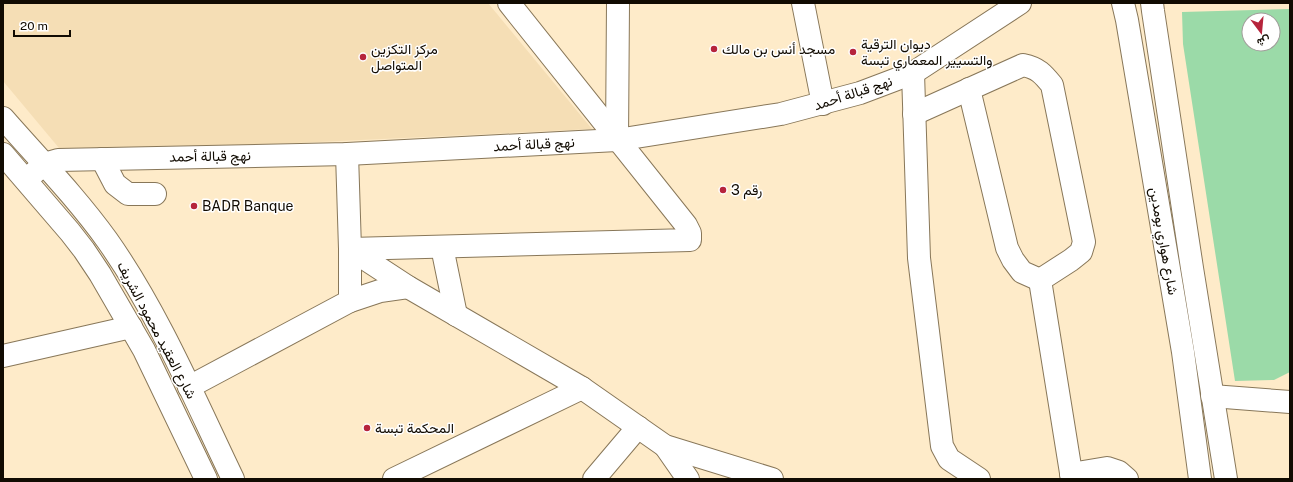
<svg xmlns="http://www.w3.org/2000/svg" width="1293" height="482" font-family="'Public Sans',Vazirmatn,sans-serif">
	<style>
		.built { fill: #f5deb5 }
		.pitch { fill: #9bdaa8; fill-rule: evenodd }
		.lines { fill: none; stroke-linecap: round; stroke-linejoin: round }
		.minor-casing { stroke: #887759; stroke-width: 24 }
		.major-casing { stroke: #887759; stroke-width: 24 }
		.minor { stroke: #fff; stroke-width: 22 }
		.major { stroke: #fff; stroke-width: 22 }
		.poi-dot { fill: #b6243c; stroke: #fff; stroke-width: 1.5 }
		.labels { text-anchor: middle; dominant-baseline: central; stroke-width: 3; stroke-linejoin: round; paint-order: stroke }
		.poi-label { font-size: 14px; fill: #110b02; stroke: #fff; text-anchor: start }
		.street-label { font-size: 14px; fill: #110b02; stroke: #fff }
	</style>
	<rect width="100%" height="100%" fill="#feebc9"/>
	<path class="built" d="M3,3H488L592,129L64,154L3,81Z"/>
	<path class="pitch" d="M1290,9V372L1274,380L1235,381L1183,44L1182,12ZM1249,20H1273V44H1249Z"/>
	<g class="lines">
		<g class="minor-casing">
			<g id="minor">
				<path d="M803,3L823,104"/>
				<path d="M913,73L919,258L942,446L949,459L979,479"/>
				<path d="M969,89L1007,248L1013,260L1022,272L1040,280"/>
				<path d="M914,114L1023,65C1038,68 1043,74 1052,85L1084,242L1081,252L1071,260L1040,280"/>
				<path d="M617,140L618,3"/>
				<path d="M102,159L115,184L128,194H155"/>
				<path d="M26,180L44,164L58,160L347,154L617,140L781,114L860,93L913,73L1020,3"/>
				<path d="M442,247L456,315"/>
				<path d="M350,249L690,240V233L686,225L509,3"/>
				<path d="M350,249L408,287L582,388L665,446L772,479"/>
				<path d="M1040,280L1072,479"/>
				<path d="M350,301L380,291L408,287"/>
				<path d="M3,356L131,327"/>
				<path d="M189,387L350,301V249L347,154"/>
				<path d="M1212,396L1290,402"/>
				<path d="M665,446L688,479"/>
				<path d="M1071,474L1107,468L1119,472L1127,479"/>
				<path d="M394,479L582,388"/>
				<path d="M594,479L638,427"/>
			</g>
		</g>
		<g class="major-casing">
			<g id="major">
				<path d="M1123,3L1127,20L1183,352L1200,479"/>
				<path d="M1152,3L1153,11L1192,268L1226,479"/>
				<path d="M3,118C38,158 76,197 107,240C158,312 195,400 233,479"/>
				<path d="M3,154L70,232L84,250L100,274L144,350L206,479"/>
			</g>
		</g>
		<use href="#minor" class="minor"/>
		<use href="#major" class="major"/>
	</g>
	<g class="poi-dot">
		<circle cx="714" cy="49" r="4"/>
		<circle cx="853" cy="52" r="4"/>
		<circle cx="363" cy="57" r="4"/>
		<circle cx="723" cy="190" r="4"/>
		<circle cx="194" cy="206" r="4"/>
		<circle cx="367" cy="428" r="4"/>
	</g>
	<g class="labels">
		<g class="poi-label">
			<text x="861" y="44">ديوان الترقية<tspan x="861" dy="16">والتسيير المعماري تبسة</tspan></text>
			<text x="371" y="49">مركز التكزين<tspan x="371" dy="16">المتواصل</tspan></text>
			<text x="722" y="49">مسجد أنس بن مالك</text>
			<text x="731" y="190">رقم 3</text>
			<text x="202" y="206">BADR Banque</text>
			<text x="375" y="428">المحكمة تبسة</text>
		</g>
		<g class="street-label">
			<text transform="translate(853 93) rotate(-18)">نهج قبالة أحمد</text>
			<text transform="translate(534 144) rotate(-3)">نهج قبالة أحمد</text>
			<text transform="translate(210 156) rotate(-1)">نهج قبالة أحمد</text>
			<text transform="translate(1164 241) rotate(80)">شارع هواري بومدين</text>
			<text transform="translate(157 330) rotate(62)">شارع العقيد محمود الشريف</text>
		</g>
	</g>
	<rect width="1293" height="482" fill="none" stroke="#110b02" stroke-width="8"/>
	<g transform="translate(1261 32) rotate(164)"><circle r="19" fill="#ffffff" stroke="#a09d9a"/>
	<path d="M0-3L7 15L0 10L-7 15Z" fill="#b6243c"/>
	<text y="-6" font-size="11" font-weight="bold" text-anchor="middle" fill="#110b02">ش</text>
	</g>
	<path d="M14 30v6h56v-6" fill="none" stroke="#110b02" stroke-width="2"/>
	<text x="20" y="30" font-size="12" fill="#110b02" stroke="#ffffff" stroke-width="3" paint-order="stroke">20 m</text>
</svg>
